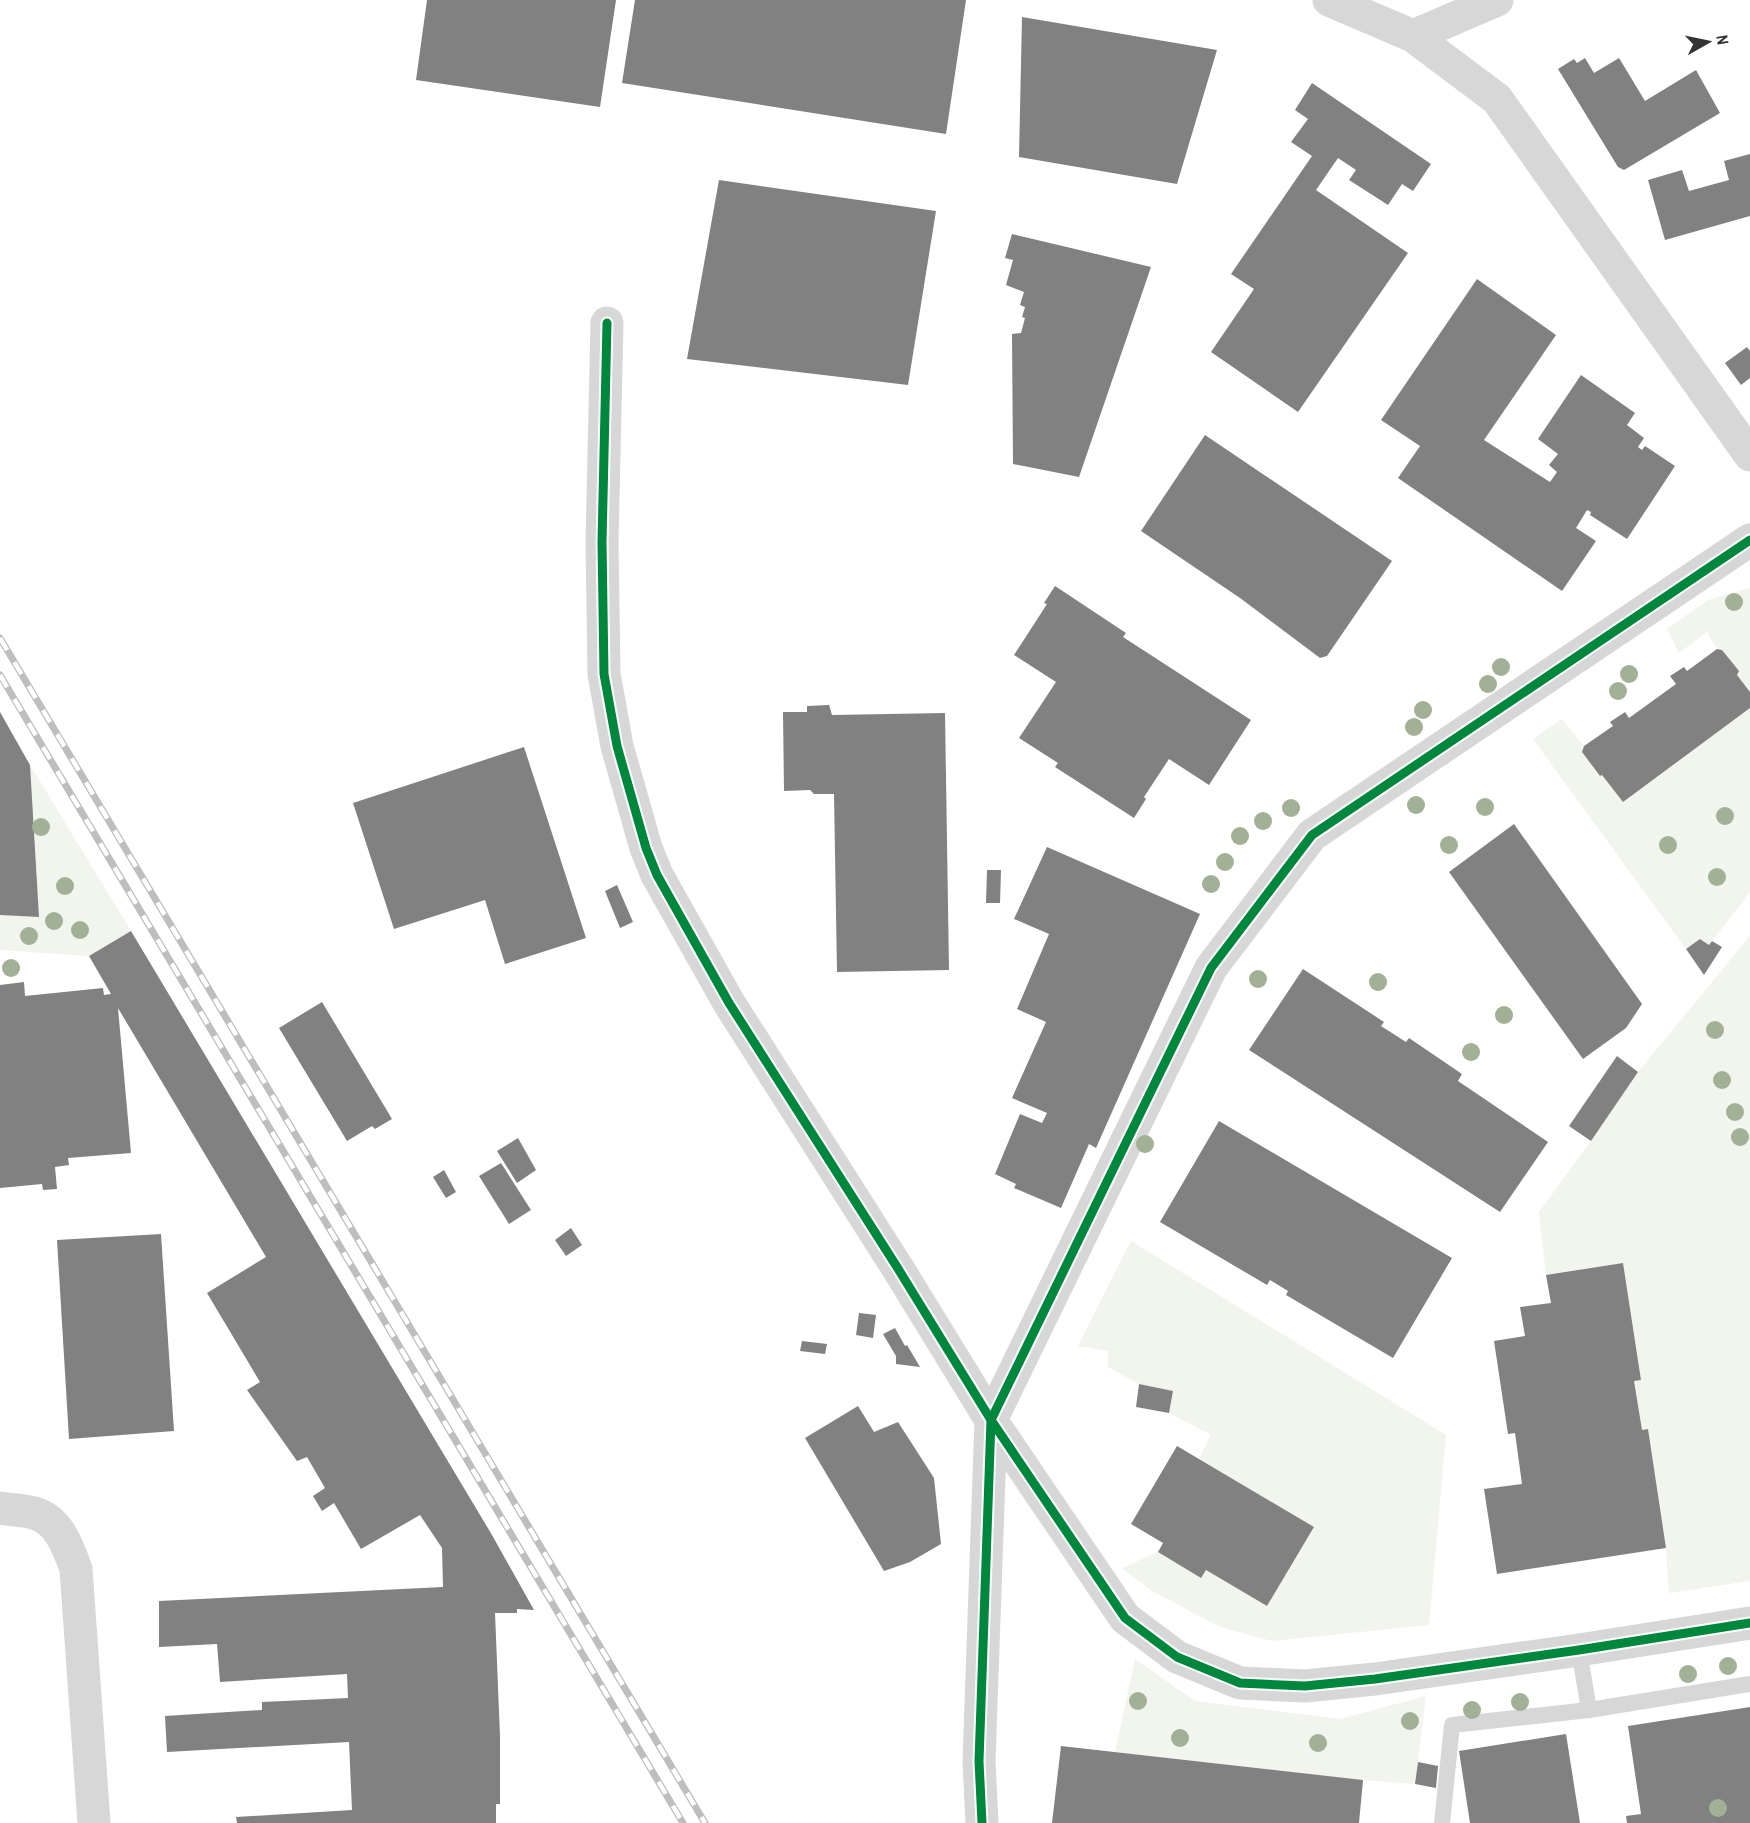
<svg xmlns="http://www.w3.org/2000/svg" width="1750" height="1823" font-family="'Archivo Narrow',sans-serif">
	<style>
		.green { fill: #f1f5ed }
		.building { fill: #818181 }
		.lines { fill: none; stroke-linecap: round; stroke-linejoin: round }
		.lane { stroke: #d7d7d7; stroke-width: 16 }
		.street { stroke: #d7d7d7; stroke-width: 33 }
		.rail-casing { stroke: #bebebe; stroke-width: 7 }
		.rail { stroke: #fff; stroke-width: 4.5; stroke-dasharray: 14; stroke-linecap: butt }
		.cycleway-casing { stroke: #fff; stroke-width: 13 }
		.cycleway { stroke: #00873e; stroke-width: 9 }
		.tree { fill: #a2b095 }
	</style>
	<rect width="100%" height="100%" fill="#fff"/>
	<g class="green">
		<path d="M1750,588V692L1737,675L1738,671L1722,650L1717,649L1707,632L1679,653L1667,629L1708,600Z"/>
		<path d="M1750,708V892L1709,945L1700,939L1686,949L1533,739L1562,719L1584,746L1582,752L1599,776L1602,775L1623,802Z"/>
		<path d="M30,765L131,931L89,956L0,950V915H29Z"/>
		<path d="M1750,936V1581L1669,1593L1666,1548L1648,1430H1642L1634,1381L1641,1379L1623,1263L1546,1275L1539,1212L1591,1141L1638,1072Z"/>
		<path d="M1131,1241L1446,1435L1429,1625L1272,1641L1220,1627L1152,1591L1122,1568L1158,1552L1201,1577L1206,1570L1267,1606L1314,1528L1199,1459L1211,1435L1169,1413L1173,1391L1139,1384L1108,1367V1351L1078,1346Z"/>
		<path d="M1135,1659L1195,1701L1340,1719L1426,1696L1415,1784L1363,1780L1115,1752Z"/>
	</g>
	<g class="building">
		<path d="M427,0H616L600,107L416,80Z"/>
		<path d="M635,0H966L946,134L622,83Z"/>
		<path d="M1022,17L1217,50L1177,184L1019,157Z"/>
		<path d="M1585,58L1594,73L1619,58L1645,101L1696,70L1720,113L1624,170L1618,167L1558,69L1574,59L1577,63Z"/>
		<path d="M1312,83L1431,164L1413,191L1402,184L1388,205L1349,180L1356,170L1338,158L1316,190L1408,253L1298,412L1211,352L1254,289L1231,274L1312,156L1291,142L1308,119L1295,110Z"/>
		<path d="M1750,154V216L1665,240L1648,180L1682,170L1689,191L1729,180L1724,161Z"/>
		<path d="M719,180L936,211L908,385L687,359Z"/>
		<path d="M1012,234L1151,267L1079,477L1013,464L1012,334L1021,333L1025,318L1022,317L1025,307L1020,305L1024,292L1006,285L1013,260L1005,258Z"/>
		<path d="M1477,279L1556,335L1484,440L1550,482L1557,472L1549,465L1558,454L1538,439L1581,375L1635,413L1627,425L1644,438L1638,447L1642,450L1645,446L1675,466L1627,539L1590,515L1591,512L1587,510L1576,528L1596,541L1562,591L1398,478L1420,446L1381,420Z"/>
		<path d="M1747,347L1750,351V378L1741,385L1725,363Z"/>
		<path d="M1205,435L1392,561L1327,656L1320,658L1240,598L1141,531Z"/>
		<path d="M1055,586L1126,633L1123,637L1251,720L1209,785L1169,759L1144,797L1146,799L1134,818L1055,767L1058,763L1019,738L1056,682L1014,655L1047,604L1044,603Z"/>
		<path d="M1717,649L1722,650L1739,671L1737,675L1750,692V708L1623,802L1602,775L1600,776L1582,752L1584,746L1613,726L1610,722L1625,712L1629,718L1676,684L1670,676L1684,667L1687,671Z"/>
		<path d="M829,705L832,715L945,713L949,970L837,972L834,794H814L810,790L784,791L783,712H807V706Z"/>
		<path d="M0,712L30,765L39,917L0,915Z"/>
		<path d="M524,747L586,938L505,964L485,900L394,929L353,803Z"/>
		<path d="M1514,824L1642,1004L1626,1028L1583,1059L1449,872Z"/>
		<path d="M1047,847L1200,914L1096,1148L1089,1144L1061,1208L1014,1188L1016,1184L995,1174L1020,1114L1042,1123L1047,1113L1012,1098L1046,1022L1017,1009L1049,934L1014,919Z"/>
		<path d="M987,870H1001L1000,903H986Z"/>
		<path d="M617,885L633,922L620,928L605,891Z"/>
		<path d="M131,931L492,1535L534,1610L517,1609V1613H495L500,1736V1804H496V1823H237L236,1817L352,1810L349,1742L167,1752L165,1716L262,1710V1702L348,1698L347,1674L220,1682L217,1644L159,1647V1601L443,1587L442,1548L420,1515L361,1549L334,1503L322,1511L313,1496L325,1488L307,1457L297,1461L247,1390L260,1382L207,1293L266,1257L118,1008L131,1153L68,1158L69,1165L55,1167L57,1189L43,1190L42,1184L0,1188V985L24,982L25,996L103,988L104,995L111,994L89,956Z"/>
		<path d="M1700,939L1709,945L1712,941L1722,947L1704,975L1686,949Z"/>
		<path d="M1303,969L1384,1022L1381,1026L1406,1042L1409,1038L1462,1074L1458,1081L1548,1142L1500,1212L1249,1050Z"/>
		<path d="M322,1002L392,1119L375,1129L372,1126L347,1141L279,1028Z"/>
		<path d="M1617,1056L1638,1072L1591,1141L1569,1126Z"/>
		<path d="M1219,1121L1452,1258L1393,1358L1286,1295L1288,1291L1270,1280L1267,1285L1160,1222Z"/>
		<path d="M518,1138L536,1170L517,1183L497,1151Z"/>
		<path d="M501,1163L531,1210L509,1224L479,1176Z"/>
		<path d="M444,1170L456,1192L446,1198L433,1177Z"/>
		<path d="M571,1228L582,1245L566,1256L555,1240Z"/>
		<path d="M161,1234L174,1431L69,1439L57,1240Z"/>
		<path d="M1623,1263L1641,1380L1634,1381L1642,1430L1648,1429L1666,1548L1497,1574L1484,1489L1522,1484L1515,1433L1508,1434L1494,1341L1525,1336L1520,1307L1551,1303L1546,1275Z"/>
		<path d="M859,1313L876,1315L873,1338L856,1335Z"/>
		<path d="M895,1328L905,1346L907,1345L920,1367L896,1364V1356L883,1334Z"/>
		<path d="M802,1341L827,1344L825,1354L800,1351Z"/>
		<path d="M1139,1384L1173,1391L1169,1413L1136,1407Z"/>
		<path d="M858,1406L874,1432L898,1422L934,1478L941,1544L910,1562L884,1571L805,1438Z"/>
		<path d="M1177,1446L1314,1527L1267,1606L1206,1570L1201,1578L1158,1552L1163,1543L1131,1524Z"/>
		<path d="M1750,1707V1823H1627L1626,1816L1641,1814L1628,1726Z"/>
		<path d="M1566,1734L1580,1823H1470L1459,1751Z"/>
		<path d="M1061,1746L1363,1780L1359,1823H1052Z"/>
		<path d="M1418,1762L1438,1766L1436,1788L1415,1784Z"/>
	</g>
	<g class="lines">
		<g class="lane">
			<path d="M1589,1710L1750,1684"/>
			<path d="M1442,1823L1452,1725L1589,1710L1579,1650"/>
		</g>
		<g class="street">
			<path d="M1329,0L1413,36L1497,99L1750,455"/>
			<path d="M1413,36L1497,0"/>
			<path d="M607,323L602,542L604,674L617,746L646,848L657,875L729,1003L897,1267L991,1420L979,1761L982,1823"/>
			<path d="M1750,540L1312,835L1211,968L991,1420L1125,1618L1177,1657L1240,1683L1305,1686L1375,1679L1579,1650L1750,1623"/>
			<path d="M0,1508C11,1510 23,1510 34,1513C59,1520 68,1547 76,1569L94,1823"/>
		</g>
		<g class="rail-casing">
			<g id="rail">
				<path d="M0,638L705,1823"/>
				<path d="M0,675L683,1823"/>
			</g>
		</g>
		<use href="#rail" class="rail"/>
		<g class="cycleway-casing">
			<g id="cycleway">
				<path d="M607,323L602,542L604,674L617,746L646,848L657,875L729,1003L897,1267L991,1420L979,1761L982,1823"/>
				<path d="M1750,540L1312,835L1211,968L991,1420L1125,1618L1177,1657L1240,1683L1305,1686L1375,1679L1579,1650L1750,1623"/>
			</g>
		</g>
		<use href="#cycleway" class="cycleway"/>
	</g>
	<g class="tree">
		<circle cx="1734" cy="602" r="9"/>
		<circle cx="1501" cy="667" r="9"/>
		<circle cx="1629" cy="674" r="9"/>
		<circle cx="1488" cy="684" r="9"/>
		<circle cx="1618" cy="691" r="9"/>
		<circle cx="1423" cy="710" r="9"/>
		<circle cx="1414" cy="727" r="9"/>
		<circle cx="1416" cy="805" r="9"/>
		<circle cx="1485" cy="807" r="9"/>
		<circle cx="1291" cy="808" r="9"/>
		<circle cx="1725" cy="816" r="9"/>
		<circle cx="1263" cy="821" r="9"/>
		<circle cx="41" cy="827" r="9"/>
		<circle cx="1240" cy="836" r="9"/>
		<circle cx="1449" cy="845" r="9"/>
		<circle cx="1668" cy="845" r="9"/>
		<circle cx="1225" cy="862" r="9"/>
		<circle cx="1717" cy="877" r="9"/>
		<circle cx="1211" cy="884" r="9"/>
		<circle cx="65" cy="886" r="9"/>
		<circle cx="54" cy="921" r="9"/>
		<circle cx="80" cy="930" r="9"/>
		<circle cx="29" cy="936" r="9"/>
		<circle cx="11" cy="968" r="9"/>
		<circle cx="1258" cy="979" r="9"/>
		<circle cx="1378" cy="982" r="9"/>
		<circle cx="1504" cy="1015" r="9"/>
		<circle cx="1715" cy="1030" r="9"/>
		<circle cx="1471" cy="1052" r="9"/>
		<circle cx="1722" cy="1080" r="9"/>
		<circle cx="1735" cy="1112" r="9"/>
		<circle cx="1740" cy="1137" r="9"/>
		<circle cx="1145" cy="1144" r="9"/>
		<circle cx="1728" cy="1666" r="9"/>
		<circle cx="1688" cy="1674" r="9"/>
		<circle cx="1138" cy="1701" r="9"/>
		<circle cx="1520" cy="1702" r="9"/>
		<circle cx="1472" cy="1710" r="9"/>
		<circle cx="1410" cy="1721" r="9"/>
		<circle cx="1180" cy="1738" r="9"/>
		<circle cx="1318" cy="1743" r="9"/>
		<circle cx="1718" cy="1808" r="9"/>
	</g>
	<g transform="translate(1708 42) rotate(81)" stroke="#ffffff" stroke-width="4.5" paint-order="stroke">
	<path d="M0-4.5L10 22L0 15L-10 22Z" fill="#333333"/>
	<text y="-9" font-size="16" font-weight="bold" text-anchor="middle" fill="#333333">N</text>
	</g>
</svg>
